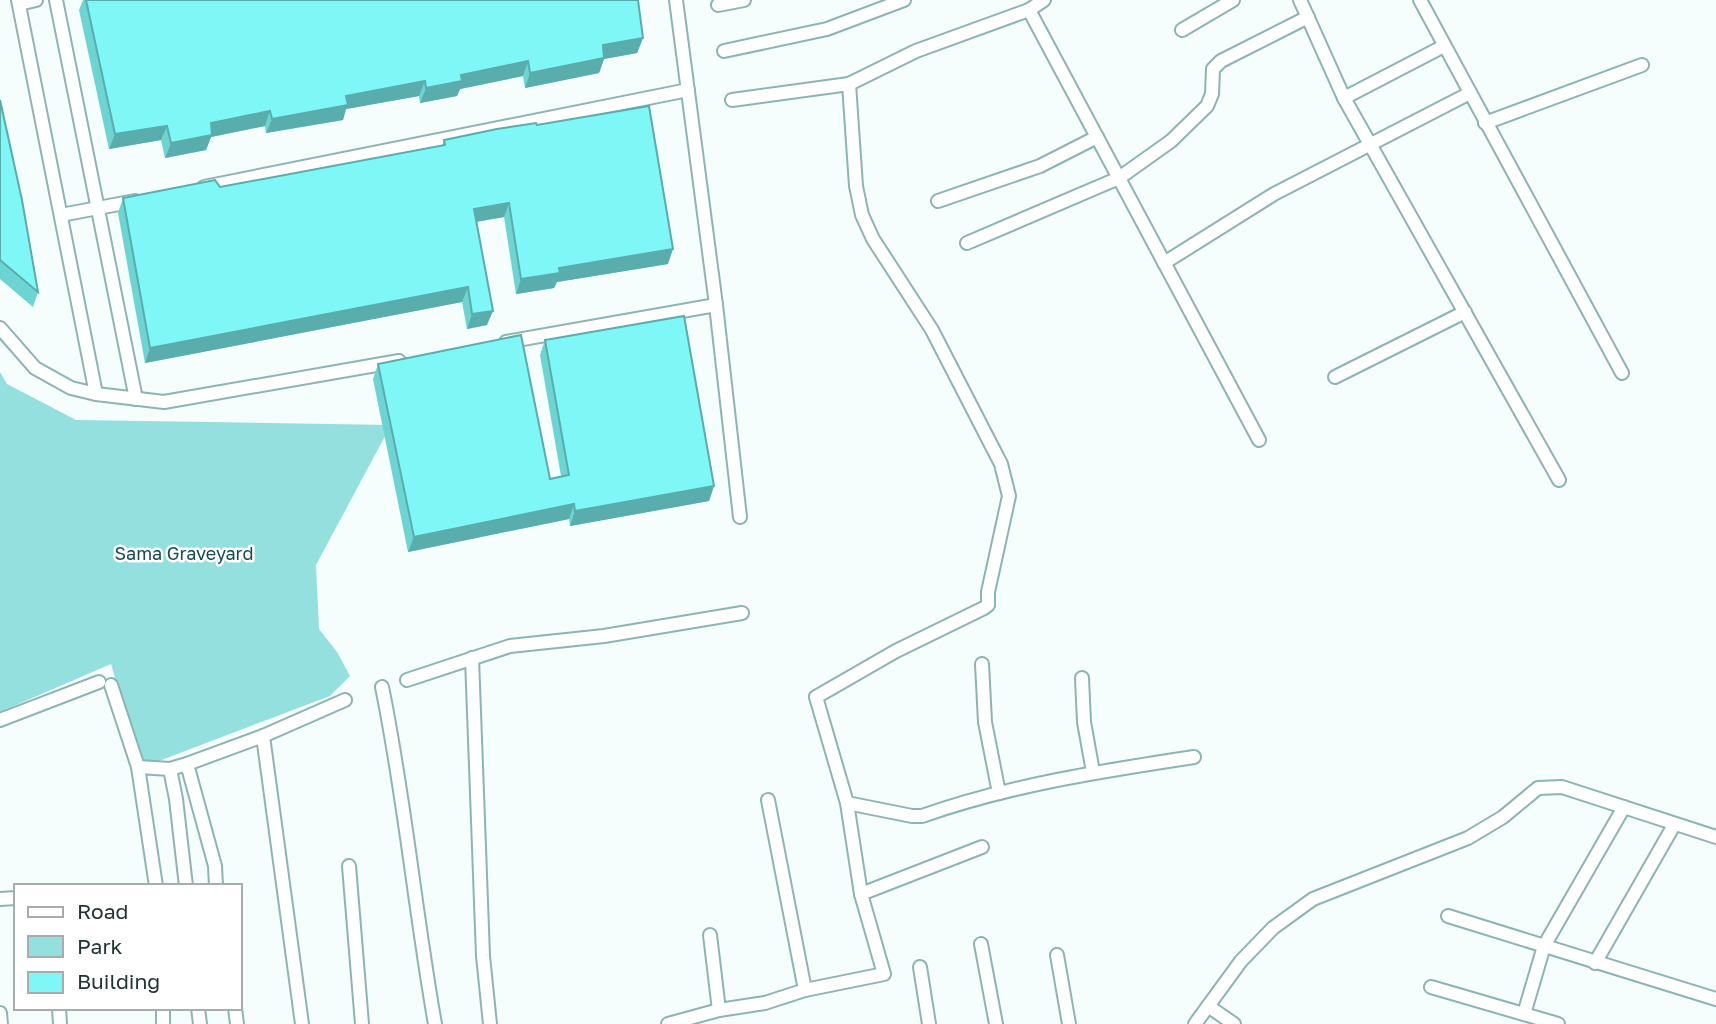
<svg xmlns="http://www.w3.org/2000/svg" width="1716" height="1024" font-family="'Golos Text',sans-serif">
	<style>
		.green { fill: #93e0df }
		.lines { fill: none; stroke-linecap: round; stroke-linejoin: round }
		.street-casing { stroke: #8bb5b4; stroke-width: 16 }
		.street { stroke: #fff; stroke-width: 12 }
		.wall { fill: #6dd4d4 }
		.shaded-wall { fill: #59adac }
		.building { fill: #7ff7f6; stroke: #59adac; stroke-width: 2 }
		.labels { text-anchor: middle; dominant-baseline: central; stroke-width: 5; stroke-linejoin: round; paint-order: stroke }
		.park-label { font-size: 18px; fill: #164c4c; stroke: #fff }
	</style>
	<rect width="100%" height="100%" fill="#f5fdfd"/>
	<path class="green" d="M0,372L7,384L76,420L391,425L316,565L319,629L337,652L350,676L330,696L151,764L146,763L137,752L111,664L0,712Z"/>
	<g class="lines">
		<g class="street-casing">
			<g id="street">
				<path d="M18,0L96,394"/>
				<path d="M56,0L136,399"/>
				<path d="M1300,0L1344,98L1559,480"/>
				<path d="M1420,0L1622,373"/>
				<path d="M19,4L36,0"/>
				<path d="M718,5L744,0"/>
				<path d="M1029,10L1259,440"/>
				<path d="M1182,30L1233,0"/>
				<path d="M724,51L827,29L904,0"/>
				<path d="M1344,98L1444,46"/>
				<path d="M732,100L849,84L916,51L1029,10L1044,0"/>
				<path d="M1485,123L1642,65"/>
				<path d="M204,187L688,90"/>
				<path d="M938,201L1040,166L1097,137"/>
				<path d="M61,215L135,201"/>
				<path d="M967,243L1119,178L1171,141L1207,106L1212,94L1213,69L1221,61L1308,17"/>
				<path d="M1164,263L1274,194L1470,93"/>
				<path d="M716,305L740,517"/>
				<path d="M0,328L35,368L71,388L96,394L164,402L399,361"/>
				<path d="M506,342L716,305L676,0"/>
				<path d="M1335,377L1465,312"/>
				<path d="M472,658L483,956L490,1024"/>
				<path d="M982,664L985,722L999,793"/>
				<path d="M1082,678L1084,722L1093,772"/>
				<path d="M407,680L510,646L604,636L742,613"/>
				<path d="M111,685L138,767L156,886"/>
				<path d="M382,687C405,799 415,912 435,1024"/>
				<path d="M0,720L99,682"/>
				<path d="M263,736L302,1024"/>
				<path d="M187,764L215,866L216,886"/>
				<path d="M138,767L170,769L187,764L263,736L345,700"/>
				<path d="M170,769L176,799L186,886"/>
				<path d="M768,800L805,990"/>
				<path d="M847,803L912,816H922C1010,785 1102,771 1194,757"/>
				<path d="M349,866L362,1024"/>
				<path d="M861,894L982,847"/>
				<path d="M0,899L16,898"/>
				<path d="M1448,916L1716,999"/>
				<path d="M710,935L719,1010"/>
				<path d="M981,944L996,1024"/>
				<path d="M1057,955L1069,1024"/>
				<path d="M1595,963L1674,825"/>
				<path d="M920,967L929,1024"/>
				<path d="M1431,987L1558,1024"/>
				<path d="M1208,1006L1234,1024"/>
				<path d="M59,1008L60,1024"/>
				<path d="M163,1008V1024"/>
				<path d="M198,1008L200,1024"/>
				<path d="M235,1008L237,1024"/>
				<path d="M0,1013L1,1024"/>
				<path d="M1524,1014L1544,946L1624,807"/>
				<path d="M668,1024L719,1010L765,1003L805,990L884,974L861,894L847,803L816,697L896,651L984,608L988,605V592L1009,496L1001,464L932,330L873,239L862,215L856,186L849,84"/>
				<path d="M1195,1024L1241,961L1273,928L1313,899L1468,838L1503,817L1538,788L1562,787L1716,837"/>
			</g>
		</g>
		<use href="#street" class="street"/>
	</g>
	<g class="wall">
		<path d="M83,0H638L643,38L637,53L604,59L599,73L525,88L523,76L460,89L457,96L420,103L419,96L346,109L343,120L266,133L265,126L211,137L206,150L165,158L161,140L109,149L79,10Z"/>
		<path d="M0,100L38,292L33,307L0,279Z"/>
		<path d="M537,125L668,264L557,282L554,288L516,294L504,217L476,222L487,325L467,329L462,302L145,363L118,213L123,198L220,187L442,146L444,140Z"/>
		<path d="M545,340L714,486L709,501L570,526L569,519L408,552L373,379L378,364L550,479L561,476L540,355Z"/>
	</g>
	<g class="shaded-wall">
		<path d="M643,38L637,53L604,59L599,73L525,88L530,73L603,45Z"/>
		<path d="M528,61L523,76L460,89L457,96L420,103L426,88L461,75Z"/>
		<path d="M425,81L419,96L346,109L343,120L266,133L272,119L346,96Z"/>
		<path d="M270,111L265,126L211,137L206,150L165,158L171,143L211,123Z"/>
		<path d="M167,126L161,140L109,149L115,134Z"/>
		<path d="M509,203L504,217L469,223L474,209Z"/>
		<path d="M673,249L668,264L557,282L554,288L516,294L521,279L559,268Z"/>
		<path d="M468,287L462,302L145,363L150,348Z"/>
		<path d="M493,311L487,325L467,329L472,314Z"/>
		<path d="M714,486L709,501L570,526L575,511Z"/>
		<path d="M574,504L569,519L408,552L414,537Z"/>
	</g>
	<g class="building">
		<path d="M86,0H638L643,38L603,45L604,58L530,73L528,61L461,75L462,81L426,88L425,81L346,96L348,105L272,119L270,111L211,123L212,135L171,143L167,126L115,134Z"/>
		<path d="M0,100L22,200L38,292L0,260Z"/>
		<path d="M649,106L673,249L559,268L560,273L521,279L509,203L474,209L493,311L472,314L468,287L150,348L123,198L215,180L220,187L445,145L444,140L497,129L536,123L537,125Z"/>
		<path d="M684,316L714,486L575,511L574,504L414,537L378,364L521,335L550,479L569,475L545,340Z"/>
	</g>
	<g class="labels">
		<g class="park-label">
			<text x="184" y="553">Sama Graveyard</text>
		</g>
	</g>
	<rect x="14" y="884" width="228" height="126" fill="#ffffff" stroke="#a7adad" stroke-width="2"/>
	<rect x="28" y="907" width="35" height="10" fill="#ffffff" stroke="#a7adad" stroke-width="2"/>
	<text x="77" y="919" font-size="21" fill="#223333">Road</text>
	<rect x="28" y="936" width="35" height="21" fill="#93e0df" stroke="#a7adad" stroke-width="2"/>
	<text x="77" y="954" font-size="21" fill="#223333">Park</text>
	<rect x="28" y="972" width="35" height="21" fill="#7ff7f6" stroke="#a7adad" stroke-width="2"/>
	<text x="77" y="989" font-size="21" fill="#223333">Building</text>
</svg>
